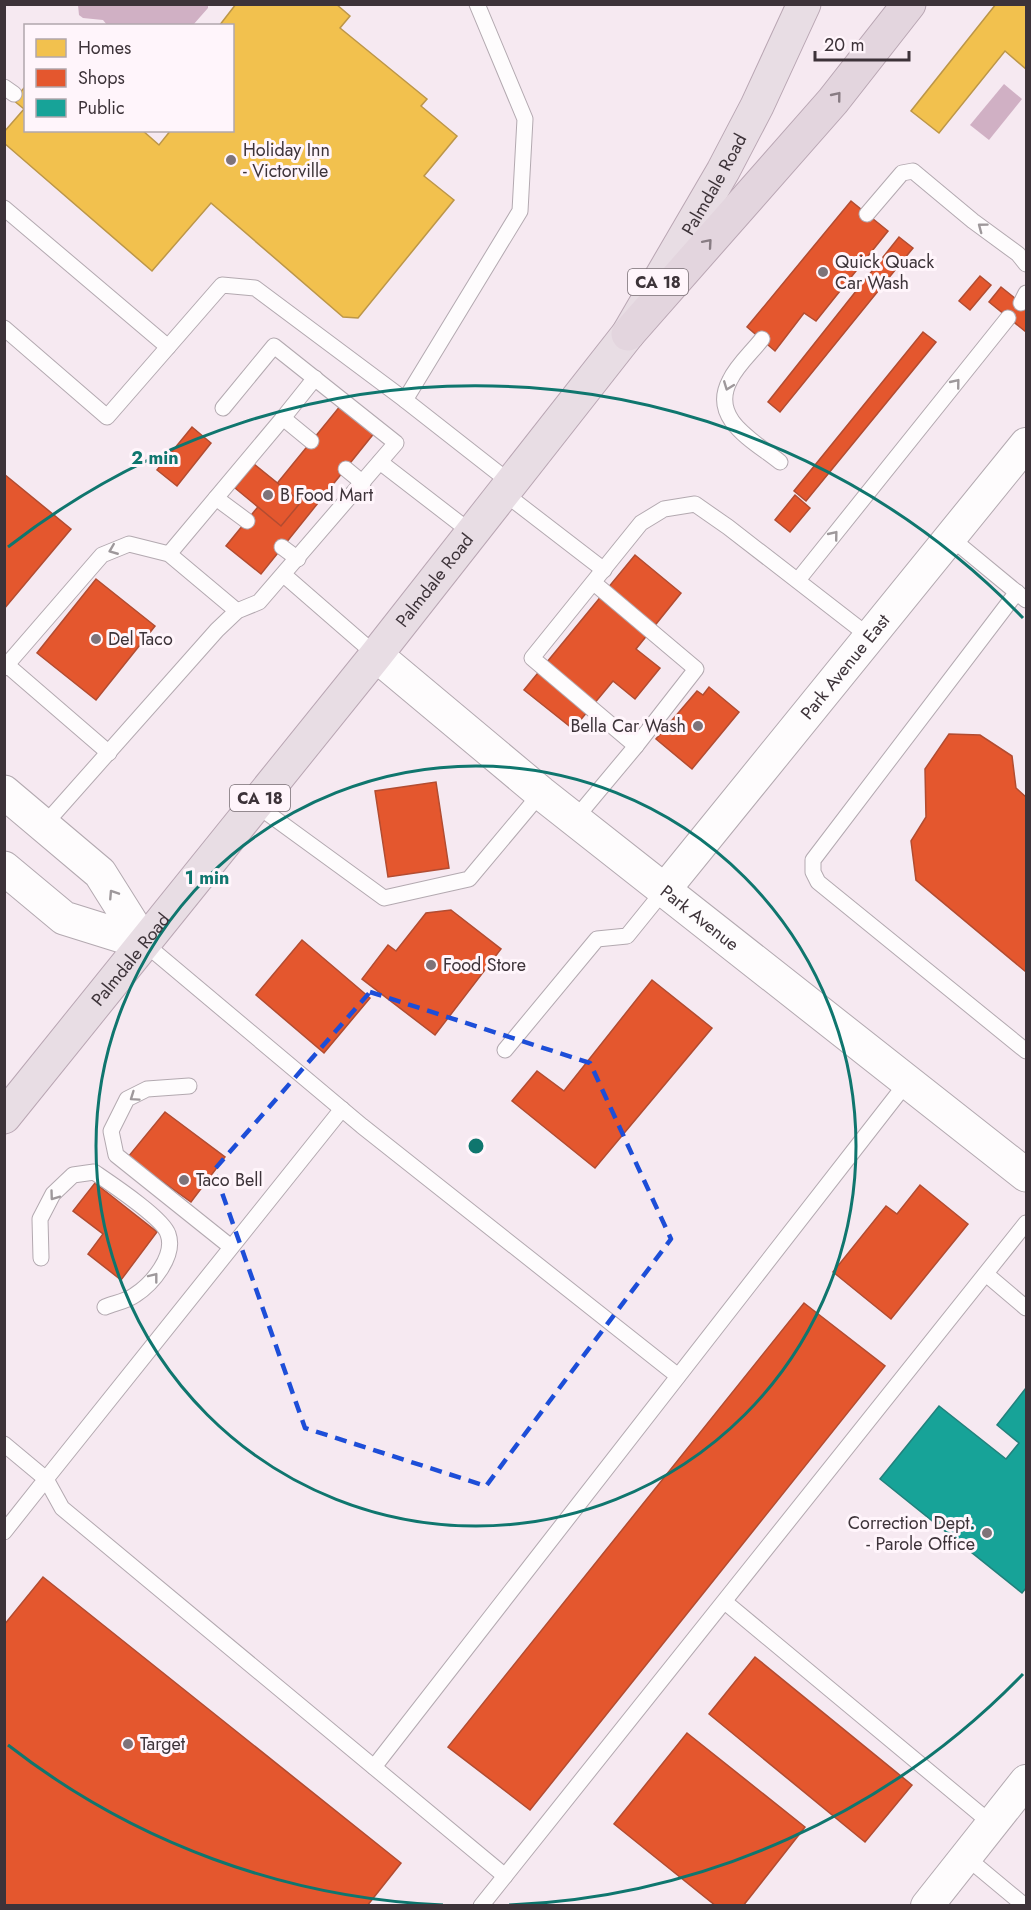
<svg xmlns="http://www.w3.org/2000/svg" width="1031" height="1910" font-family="Jost,sans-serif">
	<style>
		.water { fill: #d0b0c4 }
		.homes { fill: #f2c14e; stroke: #bc9648; stroke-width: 1.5 }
		.shops { fill: #e4572e; stroke: #b24c31; stroke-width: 1.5 }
		.public { fill: #17a398; stroke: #22817c; stroke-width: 1.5 }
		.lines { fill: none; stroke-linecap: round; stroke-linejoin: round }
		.service-casing { stroke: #b3a9b0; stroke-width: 17 }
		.minor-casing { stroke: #b3a9b0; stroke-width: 34 }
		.tertiary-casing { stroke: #b3a9b0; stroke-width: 35 }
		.trunk-casing { stroke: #b9a6b3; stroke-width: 35 }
		.motorway-casing { stroke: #b9a6b3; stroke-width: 35 }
		.service { stroke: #fefcfd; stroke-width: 15 }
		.minor { stroke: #fefcfd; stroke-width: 32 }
		.tertiary { stroke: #fefcfd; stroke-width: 33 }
		.trunk { stroke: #e8dde4; stroke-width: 33 }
		.motorway { stroke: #e3d5de; stroke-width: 33 }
		.oneway { stroke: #887c83 }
		.oneway2 { stroke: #9e989b }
		.marked { fill: none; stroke: #1d4ed8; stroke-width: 4.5; stroke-dasharray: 12 8; stroke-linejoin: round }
		.ring { fill: none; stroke: #0f766e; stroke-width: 3 }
		.poi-dot { fill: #7e7379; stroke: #fff5fb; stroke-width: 2 }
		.labels { text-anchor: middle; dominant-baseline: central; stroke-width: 6; stroke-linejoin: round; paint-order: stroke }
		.shield { fill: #fff5fb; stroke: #776d73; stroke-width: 1.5 }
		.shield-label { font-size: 16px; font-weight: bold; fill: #3d3339 }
		.poi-label { font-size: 18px; fill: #3d3339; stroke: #fff5fb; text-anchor: start }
		.street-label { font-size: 18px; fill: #3d3339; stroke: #fff5fb }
		.centre { fill: #0f766e; stroke: #fff5fb; stroke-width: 3 }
		.ring-label { font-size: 18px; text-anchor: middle; font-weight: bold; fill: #0f766e; stroke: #fff5fb; stroke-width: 6; stroke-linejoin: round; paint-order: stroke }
	</style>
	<rect width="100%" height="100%" fill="#f6e9f1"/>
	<g class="water">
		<path d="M78,5L208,4V8L193,25L108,26L103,20L83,18L79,15Z"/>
		<path d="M1004,84L1022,99L989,140L970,125Z"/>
	</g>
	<g class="homes">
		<path d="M236,4H336L350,16L340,28L427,99L421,106L457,136L424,176L454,200L358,318L343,317L211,203L152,271L4,143V132L24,109L13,100L26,86V130H142L159,145L171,130H232V26H219Z"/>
		<path d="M996,4H1026V69L1005,51L939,133L911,111Z"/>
	</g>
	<g class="shops">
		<path d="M851,201L888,231L816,321L804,313L775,351L747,327Z"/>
		<path d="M899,237L913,248L780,412L768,402Z"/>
		<path d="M980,276L991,285L970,310L959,301Z"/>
		<path d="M1001,287L1026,307V332L989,302Z"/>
		<path d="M923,332L936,342L806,501L794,491Z"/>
		<path d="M341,405L375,432L261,574L226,546Z"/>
		<path d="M192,427L211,443L177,486L157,470Z"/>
		<path d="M254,464L301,502L281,526L235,488Z"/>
		<path d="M4,474L71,529L4,609Z"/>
		<path d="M795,495L810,508L790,532L775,520Z"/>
		<path d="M635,555L681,593L636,649L660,668L635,699L613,681L573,729L524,690Z"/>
		<path d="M96,579L155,626L96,700L37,653Z"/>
		<path d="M709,687L739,712L692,769L656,739L697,691L703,695Z"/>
		<path d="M949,734L980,735L1012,756L1016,788L1026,797V972L916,880L911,841L926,817L925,769Z"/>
		<path d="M436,782L449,868L388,877L375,791Z"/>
		<path d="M451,910L501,949L435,1035L362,979L388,945L396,951L426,913Z"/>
		<path d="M302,940L370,998L324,1053L256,995Z"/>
		<path d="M652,980L712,1028L595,1168L512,1101L537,1071L564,1091Z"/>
		<path d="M165,1112L225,1157L191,1202L128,1157Z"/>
		<path d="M95,1183L157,1232L121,1280L88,1254L103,1234L73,1211Z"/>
		<path d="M920,1185L968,1224L891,1319L833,1272L886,1206L897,1214Z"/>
		<path d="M804,1303L885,1366L530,1810L448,1747Z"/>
		<path d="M43,1577L401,1863L367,1906H4V1625Z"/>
		<path d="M755,1657L912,1785L865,1842L709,1714Z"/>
		<path d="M687,1733L805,1827L743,1906H716L614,1824Z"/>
	</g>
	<path class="public" d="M1026,1388V1588L1022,1593L880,1479L939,1406L1006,1459L1019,1443L997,1425Z"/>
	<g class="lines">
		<g class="service-casing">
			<g id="service">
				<path d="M4,87L14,94"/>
				<path d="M4,208L168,347"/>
				<path d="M867,214L902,173L913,171L973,221L1018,254L1026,264"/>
				<path d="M1021,303L1026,293"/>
				<path d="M4,328L107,417L222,285L255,288L405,400L520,211L525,119L477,4"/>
				<path d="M762,339C752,352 737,365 730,380C709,419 754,441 780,462"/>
				<path d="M405,400L511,483"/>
				<path d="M283,418L315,378"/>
				<path d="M380,462L472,533"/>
				<path d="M346,469L363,483"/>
				<path d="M504,493L604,570"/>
				<path d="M216,498L247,521"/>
				<path d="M951,538L1026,600"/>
				<path d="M282,547L298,559"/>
				<path d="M169,554L283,418L311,441"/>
				<path d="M284,575L376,655"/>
				<path d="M798,580L1008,318"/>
				<path d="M1017,592L813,860V872L818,882L1026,1051"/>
				<path d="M7,665L109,753"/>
				<path d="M4,668L102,555L129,544L169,554L237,611"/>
				<path d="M636,746L532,658L641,523L664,509L695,504L728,527L870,637"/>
				<path d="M255,804L384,898L469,879L541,793"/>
				<path d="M575,819L636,746L696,669L594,583"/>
				<path d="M44,825L217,630L237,611L259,602L396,443L274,346L223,408"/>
				<path d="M144,943L362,1126L678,1376"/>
				<path d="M505,1050L597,939L627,936L665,889"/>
				<path d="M189,1086L147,1089L127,1099L111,1131L116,1155L231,1247"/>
				<path d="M342,1109L46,1479L62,1508L505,1876"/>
				<path d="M41,1258L40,1219L53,1194L73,1175L94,1172C110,1183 163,1218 168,1234C176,1256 152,1284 135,1295C127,1301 115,1303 105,1307"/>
				<path d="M986,1274L1026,1308"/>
				<path d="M4,1444L46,1479L4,1532"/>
				<path d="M725,1602L992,1824"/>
				<path d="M374,1767L908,1081"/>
				<path d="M966,1857L1025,1906"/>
				<path d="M481,1906L1026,1223"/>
			</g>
		</g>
		<g class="minor-casing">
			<g id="minor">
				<path id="s1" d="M665,889L1026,444"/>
				<path d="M927,1906L1026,1781"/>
			</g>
		</g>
		<g class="tertiary-casing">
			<g id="tertiary">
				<path id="s2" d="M376,655L541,793L1026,1175"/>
				<path d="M4,792L100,873L144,943"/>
				<path d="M4,868L64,918L144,943"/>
			</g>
		</g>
		<g class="trunk-casing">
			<g id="trunk">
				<path id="s3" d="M4,1117L376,655L628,334L723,171L757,106L804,4"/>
			</g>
		</g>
		<g class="motorway-casing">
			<path id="motorway" d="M628,334L833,101L909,4"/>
		</g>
		<use href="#service" class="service"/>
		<use href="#minor" class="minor"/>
		<use href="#tertiary" class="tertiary"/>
		<use href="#trunk" class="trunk"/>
		<use href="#motorway" class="motorway"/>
	</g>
	<defs><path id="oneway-chevron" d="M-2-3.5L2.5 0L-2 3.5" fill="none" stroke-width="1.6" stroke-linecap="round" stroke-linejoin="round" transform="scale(1.5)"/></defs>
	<g class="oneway">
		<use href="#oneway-chevron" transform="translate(837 96) rotate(-51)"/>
		<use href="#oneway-chevron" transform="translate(708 243) rotate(-49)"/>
	</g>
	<g class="oneway2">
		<use href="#oneway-chevron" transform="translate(982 227) rotate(-143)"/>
		<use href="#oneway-chevron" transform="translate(956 383) rotate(-51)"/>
		<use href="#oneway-chevron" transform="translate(728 386) rotate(111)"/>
		<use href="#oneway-chevron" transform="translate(834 535) rotate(-51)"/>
		<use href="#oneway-chevron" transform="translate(113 550) rotate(158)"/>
		<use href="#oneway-chevron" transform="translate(113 894) rotate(-123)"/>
		<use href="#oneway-chevron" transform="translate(134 1097) rotate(145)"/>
		<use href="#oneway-chevron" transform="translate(54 1196) rotate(126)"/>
		<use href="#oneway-chevron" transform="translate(154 1277) rotate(-52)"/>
	</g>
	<path class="marked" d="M370,992L590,1063L671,1239L486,1486L305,1428L214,1170Z"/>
	<g class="ring">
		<circle cx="476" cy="1146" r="380"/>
		<path d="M1023 1674A760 760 0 0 1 509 1905M443 1905A760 760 0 0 1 8 1745M8 547A760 760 0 0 1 1023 618"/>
	</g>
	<g class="poi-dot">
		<circle cx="231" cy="160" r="6"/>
		<circle cx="823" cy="272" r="6"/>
		<circle cx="268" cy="495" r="6"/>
		<circle cx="96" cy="639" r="6"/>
		<circle cx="698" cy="726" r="6"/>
		<circle cx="431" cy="965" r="6"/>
		<circle cx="184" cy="1180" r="6"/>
		<circle cx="987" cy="1533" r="6"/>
		<circle cx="128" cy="1744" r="6"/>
	</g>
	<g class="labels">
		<g class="shield">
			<rect x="628" y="269" width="60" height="26" rx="4.5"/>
			<rect x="230" y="785" width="60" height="26" rx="4.5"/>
		</g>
		<g class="shield-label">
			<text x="658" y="282">CA 18</text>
			<text x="260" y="798">CA 18</text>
		</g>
		<g class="poi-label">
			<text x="243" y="150">Holiday Inn<tspan x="243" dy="21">- Victorville</tspan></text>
			<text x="835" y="262">Quick Quack<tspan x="835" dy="21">Car Wash</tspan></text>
			<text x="280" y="495">B Food Mart</text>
			<text x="108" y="639">Del Taco</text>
			<text x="686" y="726" text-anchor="end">Bella Car Wash</text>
			<text x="443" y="965">Food Store</text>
			<text x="196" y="1180">Taco Bell</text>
			<text x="975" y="1523" text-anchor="end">Correction Dept.<tspan x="975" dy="21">- Parole Office</tspan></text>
			<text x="140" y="1744">Target</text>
		</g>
		<g class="street-label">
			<text stroke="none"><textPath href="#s3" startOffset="1174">Palmdale Road</textPath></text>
			<text stroke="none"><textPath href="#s3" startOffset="688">Palmdale Road</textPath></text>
			<text stroke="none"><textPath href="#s1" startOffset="286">Park Avenue East</textPath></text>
			<text stroke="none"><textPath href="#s2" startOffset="417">Park Avenue</textPath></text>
			<text stroke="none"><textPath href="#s3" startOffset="202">Palmdale Road</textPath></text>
		</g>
	</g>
	<circle cx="476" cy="1146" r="9" class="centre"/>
	<g class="ring-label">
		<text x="155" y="464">2 min</text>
		<text x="207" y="884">1 min</text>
	</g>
	<rect width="1031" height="1910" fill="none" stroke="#3d3339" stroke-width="12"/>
	<rect x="24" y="24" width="210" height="108" fill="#fff5fb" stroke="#b1a7ad" stroke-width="1.5"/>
	<rect x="36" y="39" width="30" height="18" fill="#f2c14e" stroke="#b1a7ad" stroke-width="1.5"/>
	<text x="78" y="54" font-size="18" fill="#3d3339">Homes</text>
	<rect x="36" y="69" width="30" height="18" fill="#e4572e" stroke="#b1a7ad" stroke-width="1.5"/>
	<text x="78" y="84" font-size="18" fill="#3d3339">Shops</text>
	<rect x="36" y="99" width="30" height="18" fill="#17a398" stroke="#b1a7ad" stroke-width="1.5"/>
	<text x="78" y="114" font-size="18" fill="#3d3339">Public</text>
	<path d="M815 51v9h94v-9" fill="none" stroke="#3d3339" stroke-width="3"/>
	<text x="824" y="51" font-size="18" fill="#3d3339" stroke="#fff5fb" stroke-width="4.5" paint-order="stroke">20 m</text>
</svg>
